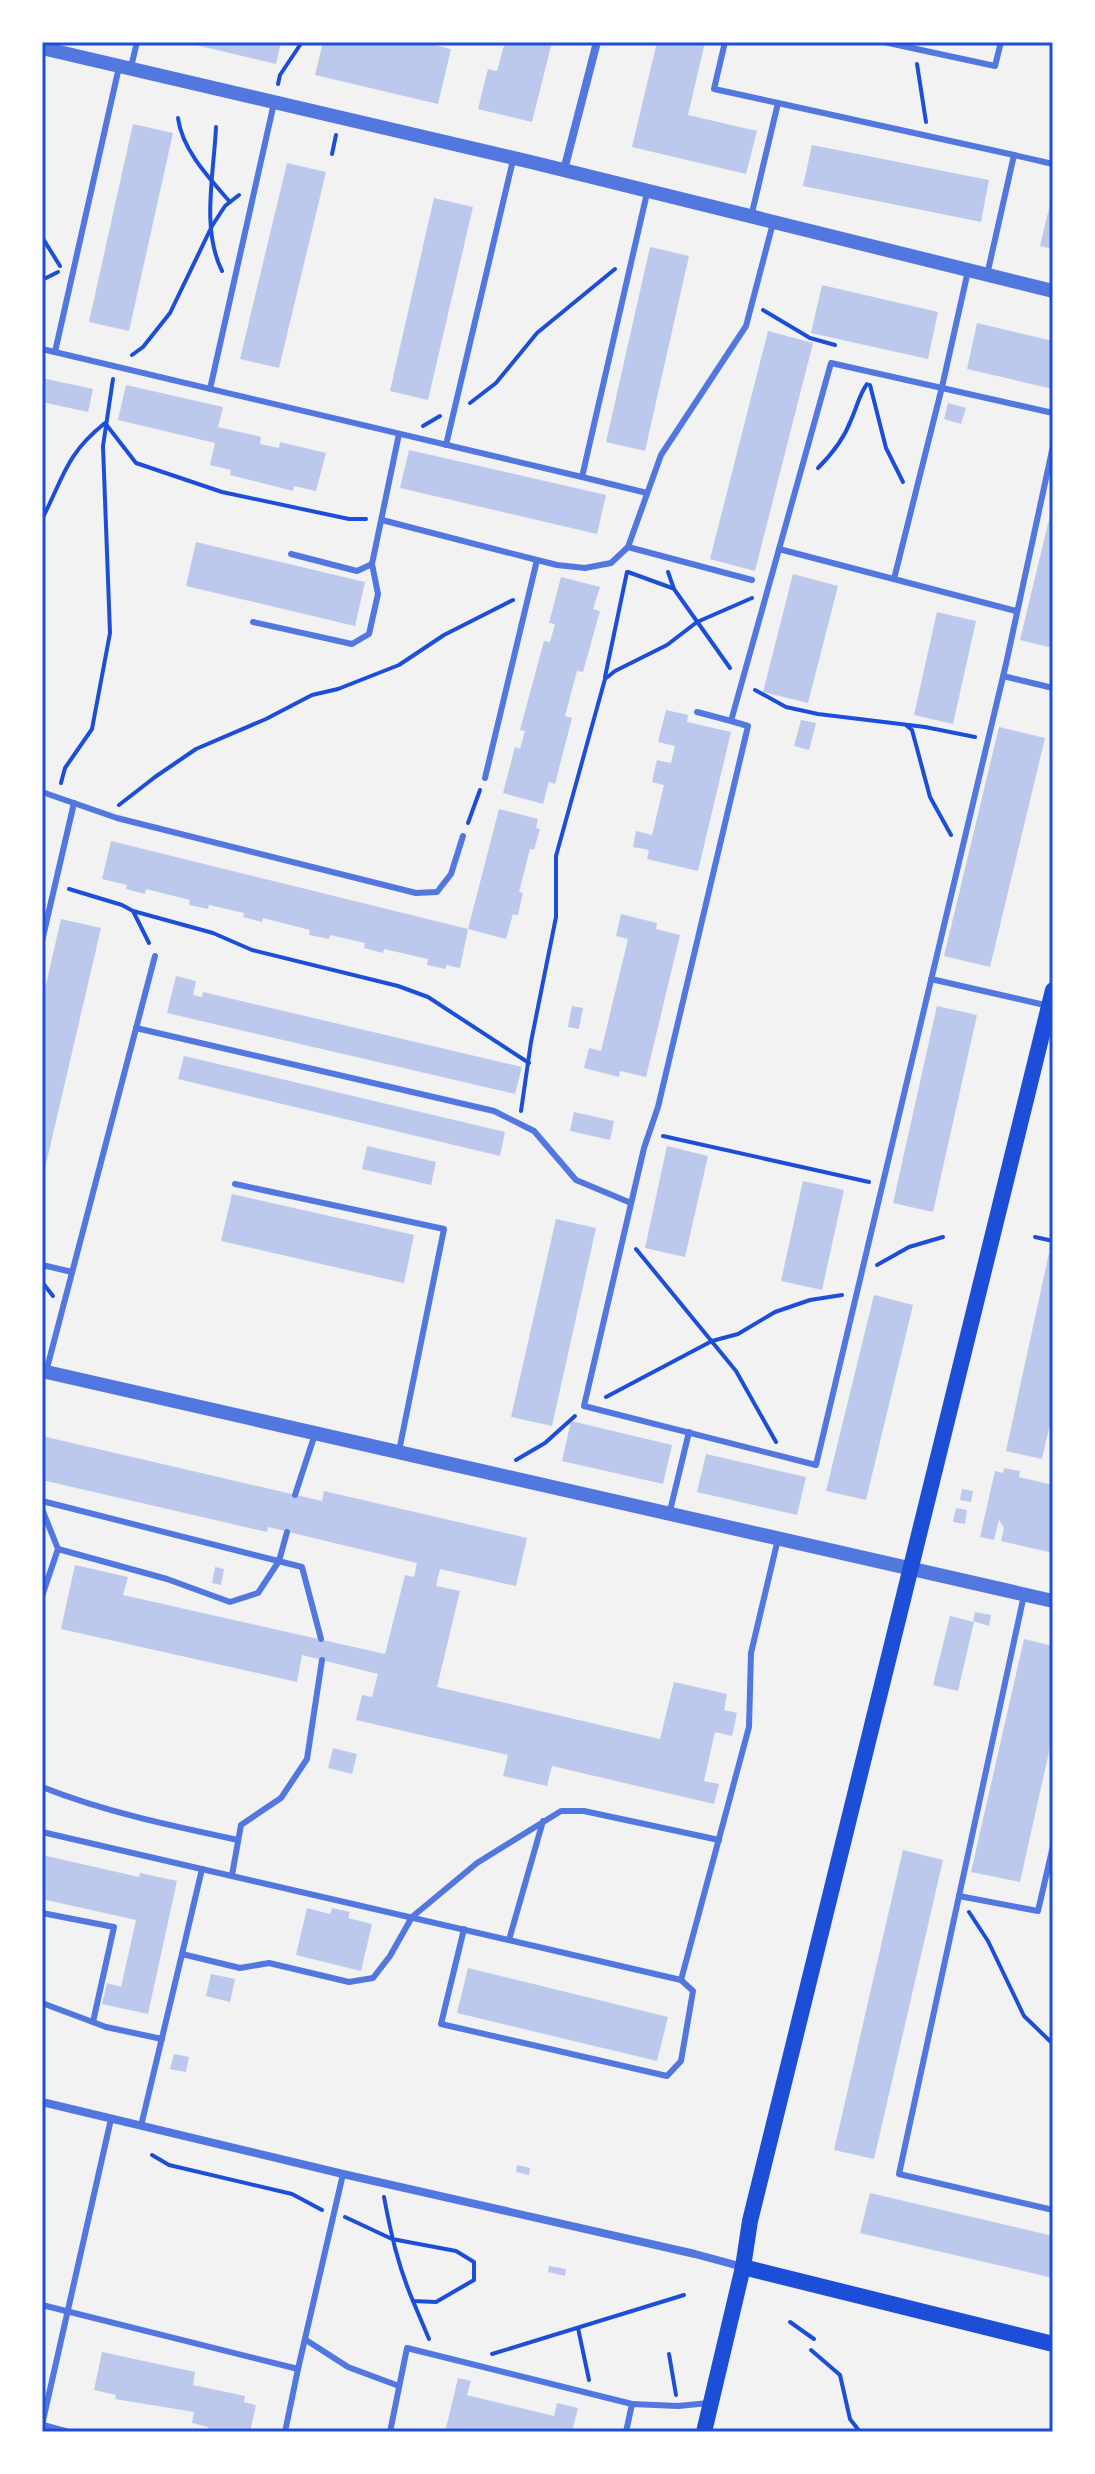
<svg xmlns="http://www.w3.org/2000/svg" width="1095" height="2474" font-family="'Golos Text',sans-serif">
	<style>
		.building { fill: #bdc9ec }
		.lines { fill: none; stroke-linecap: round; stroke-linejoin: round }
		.path { stroke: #1d4ed8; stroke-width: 4 }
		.service { stroke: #5277de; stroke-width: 6 }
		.minor { stroke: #5277de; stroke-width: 8 }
		.tertiary { stroke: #5277de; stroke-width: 14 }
		.secondary { stroke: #1d4ed8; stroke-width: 16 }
		.neatline { fill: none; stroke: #1d4ed8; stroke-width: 3 }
	</style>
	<rect width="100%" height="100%" fill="#f2f2f2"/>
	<g class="building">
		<path d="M183,42H281L276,64Z"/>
		<path d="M323,42H399L418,46L420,42L451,49L438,104L315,75Z"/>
		<path d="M505,42H552L532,122L478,109L488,69L497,71Z"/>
		<path d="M657,42H705L688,115L757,131L746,174L632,147Z"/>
		<path d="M133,124L173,133L129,331L89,322Z"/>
		<path d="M812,145L989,180L981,222L803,186Z"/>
		<path d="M287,163L326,172L279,368L240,359Z"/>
		<path d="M1052,196H1053V249L1040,246Z"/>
		<path d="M434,198L473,207L428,400L390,391Z"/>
		<path d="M650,247L689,256L645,451L606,442Z"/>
		<path d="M822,285L938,312L928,359L811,333Z"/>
		<path d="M977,323L1053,341V389L967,369Z"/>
		<path d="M768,331L813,343L755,571L710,559Z"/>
		<path d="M42,378L93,389L88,412L42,402Z"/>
		<path d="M126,385L223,407L218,427L261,437L260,444L279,448L280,442L326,453L316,491L294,486L293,491L230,475L231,470L210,465L215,443L118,420Z"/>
		<path d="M948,403L966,408L961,424L944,419Z"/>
		<path d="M409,450L606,495L597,534L400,488Z"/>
		<path d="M1052,507H1053V648L1020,640Z"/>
		<path d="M196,542L365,582L355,626L186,586Z"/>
		<path d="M793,574L838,586L808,703L763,692Z"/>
		<path d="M561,577L600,587L593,609L600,611L583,672L577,671L565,716L572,718L555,784L549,782L543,804L503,793L515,747L520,749L525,731L520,730L544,641L550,642L555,624L549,623Z"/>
		<path d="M937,612L976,621L953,724L914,715Z"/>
		<path d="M666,710L688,715L687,722L731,732L698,871L647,859L649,850L633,847L636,831L652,835L664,785L652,782L657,760L671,763L675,746L658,742Z"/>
		<path d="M801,720L816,723L809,750L794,746Z"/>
		<path d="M999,727L1045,738L990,967L944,956Z"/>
		<path d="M499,809L538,819L536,828L540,829L534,850L530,849L519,892L523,893L518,915L513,914L506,939L468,929Z"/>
		<path d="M111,841L468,929L460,968L446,965V969L427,965L428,959L384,949L383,953L364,948L365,943L330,935L329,939L309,935L310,930L263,918L262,922L243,917L244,913L209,905L208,909L189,905L190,900L146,889L145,894L126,889L127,885L102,879Z"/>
		<path d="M621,914L657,923L656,929L680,935L646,1077L620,1071L619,1077L584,1068L589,1048L601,1051L628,939L616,936Z"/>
		<path d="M61,919L101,928L43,1177L42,1002Z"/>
		<path d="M176,976L196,981L193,995L202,997L203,992L522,1067L515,1094L167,1013Z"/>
		<path d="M572,1006L583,1008L579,1029L568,1027Z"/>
		<path d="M937,1006L977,1015L933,1212L893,1203Z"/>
		<path d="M184,1056L505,1132L500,1156L178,1079Z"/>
		<path d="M574,1112L614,1121L610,1140L570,1131Z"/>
		<path d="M367,1146L436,1162L431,1185L362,1169Z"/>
		<path d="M667,1146L708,1156L685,1257L645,1248Z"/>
		<path d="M803,1181L844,1190L822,1290L781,1281Z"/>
		<path d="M232,1194L414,1235L404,1283L221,1241Z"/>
		<path d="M556,1219L596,1228L552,1426L511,1417Z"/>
		<path d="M1049,1253L1053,1254V1411L1042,1459L1006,1451Z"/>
		<path d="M874,1295L913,1305L866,1500L826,1491Z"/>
		<path d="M571,1421L672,1445L663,1484L562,1461Z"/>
		<path d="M42,1436L322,1501L324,1491L527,1538L516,1586L440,1569L436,1586L460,1591L437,1687L660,1739L674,1682L727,1694L724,1710L737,1713L732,1736L715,1732L704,1781L719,1784L714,1804L552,1766L547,1786L503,1776L508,1755L356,1720L362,1695L372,1697L378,1674L302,1655L297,1682L61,1629L75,1565L128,1577L123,1595L385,1654L405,1575L414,1577L417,1563L268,1527L267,1532L42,1480Z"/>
		<path d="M706,1454L806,1477L797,1515L697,1492Z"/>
		<path d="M1004,1468L1020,1471L1019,1477L1053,1485V1553L1001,1541L1004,1528L999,1520L994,1540L980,1537L995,1471L1003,1473Z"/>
		<path d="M962,1489L973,1491L971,1502L960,1500Z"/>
		<path d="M956,1508L967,1510L965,1524L953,1522Z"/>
		<path d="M215,1567L224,1569L221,1585L212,1583Z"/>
		<path d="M975,1612L991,1615L989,1626L973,1621Z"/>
		<path d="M950,1616L974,1622L958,1691L933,1685Z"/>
		<path d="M1024,1639L1053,1646V1734L1020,1882L971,1872Z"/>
		<path d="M333,1748L357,1754L352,1774L328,1768Z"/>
		<path d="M903,1850L943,1860L874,2159L834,2150Z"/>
		<path d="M42,1855L139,1877L140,1873L177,1881L148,2014L102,2004L107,1983L121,1987L136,1920L42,1899Z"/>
		<path d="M307,1908L330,1914L332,1908L350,1912L348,1918L372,1924L361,1971L296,1955Z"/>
		<path d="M468,1968L668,2017L657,2061L457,2013Z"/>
		<path d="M211,1974L235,1979L230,2002L206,1996Z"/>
		<path d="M174,2054L189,2057L186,2072L170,2069Z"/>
		<path d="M517,2165L530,2168L529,2175L516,2172Z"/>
		<path d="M870,2193L1053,2236V2278L860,2233Z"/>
		<path d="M549,2266L566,2269L565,2276L548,2272Z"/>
		<path d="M102,2352L195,2372L193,2385L245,2396L244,2402L256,2405L250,2432H207L208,2427L192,2423L194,2412L115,2399L116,2395L94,2390Z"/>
		<path d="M458,2378L471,2381L467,2395L554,2416L557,2403L578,2408L572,2432H445Z"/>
	</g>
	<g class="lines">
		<g class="path">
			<path d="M917,64L926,122"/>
			<path d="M278,84L280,75L302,42"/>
			<path d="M178,118C182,150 210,179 230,202"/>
			<path d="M216,127C214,173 201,229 222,271"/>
			<path d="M332,154L336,135"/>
			<path d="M42,237L60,266"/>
			<path d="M42,280L58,272"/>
			<path d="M763,310L810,338L835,345"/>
			<path d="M132,355L143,347L170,313L212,226L225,206L239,195"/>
			<path d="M870,385L886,448L903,482"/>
			<path d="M470,403L496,383L537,333L615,269"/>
			<path d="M423,426L440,416"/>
			<path d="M818,468C832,454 844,439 851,420C857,407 859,395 867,384"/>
			<path d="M42,519C64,477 65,455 105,423L136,463L222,492L349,519H366"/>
			<path d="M628,572L672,588"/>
			<path d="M668,572L674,589L730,668"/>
			<path d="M605,677L627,572"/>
			<path d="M755,690L786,707L818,714L925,727L975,737"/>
			<path d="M907,726L912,730L930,797L951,835"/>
			<path d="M61,783L65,768L92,729L110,633L103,446L113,379"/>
			<path d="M119,805L155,777L196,749L266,719L312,695L338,689L399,665L444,635L513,600"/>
			<path d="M468,823L480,790"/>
			<path d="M69,889L122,905L133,911L149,943"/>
			<path d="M133,911L213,933L252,950L398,986L428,997L529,1063"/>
			<path d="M521,1111L531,1042L556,917V856L605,679L615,671L667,645L697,622L752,598"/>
			<path d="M663,1136L869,1182"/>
			<path d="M1035,1237L1053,1241"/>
			<path d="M636,1249L736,1371L776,1442"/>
			<path d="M877,1265L909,1247L943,1237"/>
			<path d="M42,1282L53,1296"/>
			<path d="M606,1397L712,1341L738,1334L775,1312L810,1300L842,1295"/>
			<path d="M516,1460L545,1443L575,1416"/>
			<path d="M969,1912L988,1941L1024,2016L1053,2044"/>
			<path d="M152,2155L169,2165L292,2194L322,2210"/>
			<path d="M345,2217L392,2239L456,2251L474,2262V2280L436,2302L413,2301C398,2266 391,2234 384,2197"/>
			<path d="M413,2301L429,2339"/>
			<path d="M790,2322L814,2339"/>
			<path d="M578,2328L589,2380"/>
			<path d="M811,2350L840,2375L850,2419L860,2432"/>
			<path d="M492,2354L684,2295"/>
			<path d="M669,2354L676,2395"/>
		</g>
		<g class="service">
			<path d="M725,42L714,89L778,103L751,217"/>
			<path d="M884,42L995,66L1001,42"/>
			<path d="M131,67L137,42"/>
			<path d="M778,103L1014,155L987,275"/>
			<path d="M1014,155L1053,164"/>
			<path d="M42,349L582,477L647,193"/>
			<path d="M55,352L119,67"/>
			<path d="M210,389L274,103"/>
			<path d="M1053,413L831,363L731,721L748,726L658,1107L644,1148L584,1406L816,1465L1006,664L1053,446"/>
			<path d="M446,445L513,160"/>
			<path d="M582,477L647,493"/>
			<path d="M382,520L537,560"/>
			<path d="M628,547L752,580"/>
			<path d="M779,549L1016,611"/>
			<path d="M291,554L357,571L372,564L399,434"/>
			<path d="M894,579L942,387L968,271"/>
			<path d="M253,622L352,644L369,634L378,594L372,564"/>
			<path d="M1003,676L1053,688"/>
			<path d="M697,712L731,721"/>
			<path d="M485,778L537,560L557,565L585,568L611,563L628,547L661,455L746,326L773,223"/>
			<path d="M42,792L117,818L416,893L437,892L451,874L463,836"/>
			<path d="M42,941L74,803"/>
			<path d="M931,979L1049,1006"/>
			<path d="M136,1028L494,1111L534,1131L576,1180L631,1203"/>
			<path d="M235,1184L444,1229L399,1451"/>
			<path d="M42,1265L72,1272"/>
			<path d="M46,1372L155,956"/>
			<path d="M295,1495L315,1434"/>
			<path d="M42,1501L302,1567L321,1639"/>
			<path d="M42,1509L58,1549L42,1596"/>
			<path d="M669,1515L689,1432"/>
			<path d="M58,1549L167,1579L230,1602L258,1593L279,1561L287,1532"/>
			<path d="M1024,1595L899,2174L1053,2210"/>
			<path d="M42,1787C105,1812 172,1826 238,1840"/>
			<path d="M42,1832L681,1980L749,1727L751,1653L778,1539"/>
			<path d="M232,1875L241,1825L281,1798L307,1759L322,1660"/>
			<path d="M959,1896L1038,1911L1053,1846"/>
			<path d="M42,1913L114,1927L93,2022"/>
			<path d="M464,1929L441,2024L667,2076L681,2061L693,1991L681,1980"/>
			<path d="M509,1940L543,1821"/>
			<path d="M182,1954L202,1869"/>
			<path d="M42,2003L106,2027L162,2039"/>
			<path d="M141,2126L182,1954L240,1968L269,1963L349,1982L373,1978L390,1956L412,1917L477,1863L561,1811H584L719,1840"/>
			<path d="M42,2305L298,2369L343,2174"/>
			<path d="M306,2340L348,2367L399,2386"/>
			<path d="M632,2404L678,2406L709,2403"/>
			<path d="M42,2425L111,2119"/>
			<path d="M43,2425L69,2432"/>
			<path d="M285,2432L298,2369"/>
			<path d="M390,2432L407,2348L632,2404L626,2432"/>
		</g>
		<g class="minor">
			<path d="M564,170L597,42"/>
			<path d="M42,2102L343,2174L695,2254L743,2267"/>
		</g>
		<g class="tertiary">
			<path d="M42,48L531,162L1053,291"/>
			<path d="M42,1371L1053,1601"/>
		</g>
		<g class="secondary">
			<path d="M743,2267L1053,2344"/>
			<path d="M704,2432L743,2267L750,2221L1053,990"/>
		</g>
	</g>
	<rect width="1095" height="2474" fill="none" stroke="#ffffff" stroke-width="88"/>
	<rect x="44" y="44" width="1007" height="2386" class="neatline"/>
</svg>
